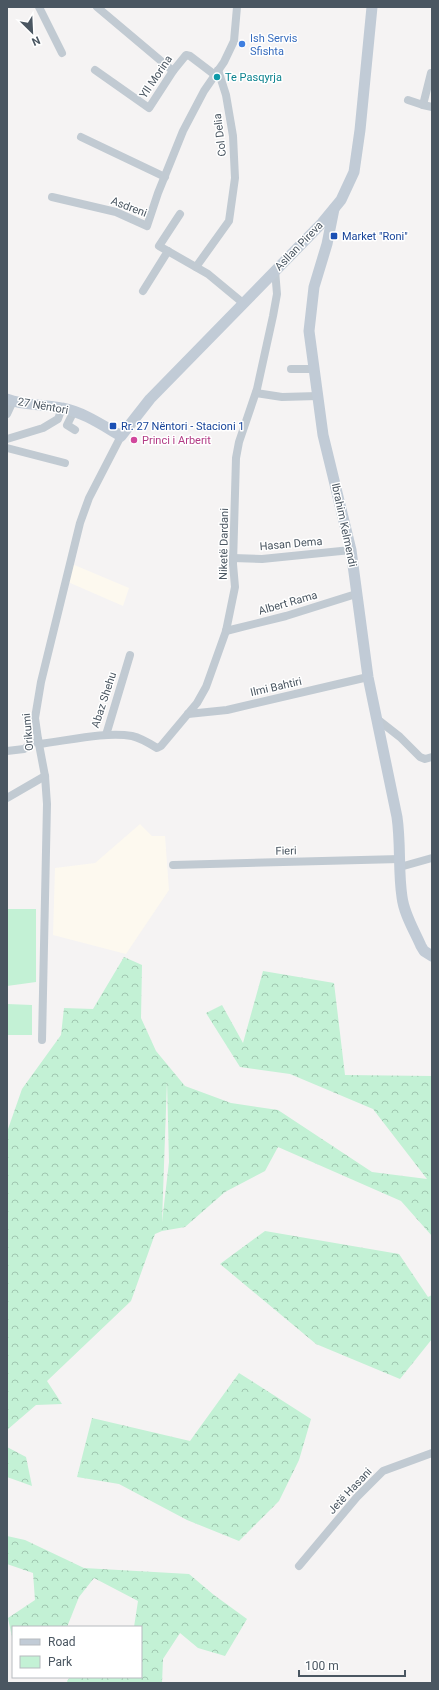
<svg xmlns="http://www.w3.org/2000/svg" width="439" height="1690" font-family="Roboto,sans-serif">
	<style>
		.commercial { fill: #fdf9ef }
		.green { fill: #c3f1d5 }
		.forest { fill: url(#forest-crowns); fill-rule: evenodd }
		.lines { fill: none; stroke-linecap: round; stroke-linejoin: round }
		.street { stroke: #c1cad2; stroke-width: 8 }
		.secondary { stroke: #c1cbd6; stroke-width: 11 }
		.shop-dot { fill: #3f7fe0; stroke: #fff; stroke-width: 1.5 }
		.culture-dot { fill: #0f9aa8; stroke: #fff; stroke-width: 1.5 }
		.transit-dot { fill: #1a4fb4; stroke: #fff; stroke-width: 1.5 }
		.hotel-dot { fill: #d1479c; stroke: #fff; stroke-width: 1.5 }
		.labels { text-anchor: middle; dominant-baseline: central; stroke-width: 3; stroke-linejoin: round; paint-order: stroke }
		.shop-label { font-size: 11px; fill: #366cbe; stroke: #fff; text-anchor: start }
		.street-label { font-size: 11px; fill: #4a5661; stroke: #fff }
		.culture-label { font-size: 11px; fill: #0d838f; stroke: #fff; text-anchor: start }
		.transit-label { font-size: 11px; fill: #164399; stroke: #fff; text-anchor: start }
		.hotel-label { font-size: 11px; fill: #b23c85; stroke: #fff; text-anchor: start }
	</style>
	<defs>
		<pattern id="forest-crowns" width="20" height="18" patternUnits="userSpaceOnUse"><rect width="20" height="18" fill="#c3f1d5"/><path d="M2 6a3 3 0 1 1 6 0M12 15a3 3 0 1 1 6 0" fill="none" stroke="#a0c6b0"/></pattern>
	</defs>
	<rect width="100%" height="100%" fill="#f5f3f3"/>
	<g class="commercial">
		<path d="M72,564L129,588L123,606L68,582Z"/>
		<path d="M140,824L152,836H165L169,890L126,954L53,935L55,868L95,863Z"/>
	</g>
	<g class="green">
		<path d="M7,909H36V982L7,986Z"/>
		<path d="M7,1004L32,1005V1035H7Z"/>
	</g>
	<g class="forest">
		<path d="M124,957L142,965L141,1018L156,1051L185,1086L231,1103L278,1110L372,1172L427,1179L373,1109L290,1074L240,1067L206,1013L222,1005L243,1043L263,971L334,983L345,1075L432,1076V1236L401,1201L278,1147L265,1171L225,1192L185,1227L162,1231L155,1234L131,1301L47,1381L62,1404L36,1405L7,1430V1132L22,1089L61,1035L64,1008L93,1009ZM167,1081L169,1162L162,1222V1221Z"/>
		<path d="M265,1231L399,1254L428,1297L432,1295V1339L400,1379L316,1344L220,1264Z"/>
		<path d="M239,1373L311,1419L299,1460L279,1501L239,1541L187,1520L119,1484L77,1477L92,1418L190,1441Z"/>
		<path d="M7,1447L26,1457L32,1486L7,1477Z"/>
		<path d="M7,1536L25,1540L84,1568L189,1574L214,1595L247,1619L225,1656L198,1648L180,1633L163,1659L162,1683H68L67,1681L70,1677H141V1627H134L138,1601L94,1578L79,1597L67,1627H13V1642L8,1618L35,1600L33,1573L7,1564Z"/>
	</g>
	<g class="lines">
		<g class="street">
			<path d="M39,7L62,53"/>
			<path d="M97,7L173,71"/>
			<path d="M95,70L149,108L173,71L186,55L190,56L215,75"/>
			<path d="M431,73L423,105L432,107"/>
			<path d="M408,100L423,105"/>
			<path d="M81,137L165,177"/>
			<path d="M52,197L116,212L147,226L158,193L183,131L204,91L224,62L234,41L237,7"/>
			<path d="M180,214L159,246L208,274L243,303"/>
			<path d="M196,267L229,221L235,178L233,136L226,95L218,70"/>
			<path d="M143,291L168,251"/>
			<path d="M291,369H315"/>
			<path d="M256,393L282,397L318,396"/>
			<path d="M74,411L67,425L75,430"/>
			<path d="M7,414L13,401"/>
			<path d="M7,439L43,428L58,419L62,408"/>
			<path d="M7,448L65,463"/>
			<path d="M233,558L262,559L351,550"/>
			<path d="M226,631L286,616L356,594"/>
			<path d="M188,714L227,710L368,677"/>
			<path d="M377,719L400,737L420,757L425,759L432,757"/>
			<path d="M106,735L130,655"/>
			<path d="M39,744C66,741 106,731 132,736C141,738 149,743 157,748L161,746L197,703L206,687L226,631L235,587L233,564L236,458L239,442L257,389L273,316L277,294L275,270"/>
			<path d="M7,751L24,749L38,739"/>
			<path d="M7,798L45,776"/>
			<path d="M173,865L400,859"/>
			<path d="M400,867L432,858"/>
			<path d="M42,1040L47,804L45,776L38,739L35,718L41,682L80,523L89,498L121,436"/>
			<path d="M299,1566L357,1497L383,1471L432,1453"/>
		</g>
		<g class="secondary">
			<path d="M334,209L327,244L314,287L309,331L323,435L351,550L368,677L397,817C401,844 398,871 402,897C404,914 414,930 421,946L424,951L432,956"/>
			<path d="M7,399C24,406 44,404 62,408C83,412 102,425 121,436L150,399L322,223L341,200L354,172L360,130L372,7"/>
		</g>
	</g>
	<circle class="shop-dot" cx="242" cy="44" r="4"/>
	<circle class="culture-dot" cx="217" cy="77" r="4"/>
	<g class="transit-dot">
		<rect x="330" y="232" width="8" height="8" rx="2"/>
		<rect x="109" y="422" width="8" height="8" rx="2"/>
	</g>
	<circle class="hotel-dot" cx="134" cy="440" r="4"/>
	<g class="labels">
		<g class="shop-label">
			<text x="250" y="38">Ish Servis<tspan x="250" dy="13">Sfishta</tspan></text>
		</g>
		<g class="street-label">
			<text transform="translate(156 77) rotate(-56)">Yll Morina</text>
			<text transform="translate(220 135) rotate(-97)">Col Delia</text>
			<text transform="translate(129 207) rotate(21)">Asdreni</text>
			<text transform="translate(299 246) rotate(-46)">Asllan Pireva</text>
			<text transform="translate(43 406) rotate(10)">27 Nëntori</text>
			<text transform="translate(344 525) rotate(78)">Ibrahim Kelmendi</text>
			<text transform="translate(224 544) rotate(-89)">Niketë Dardani</text>
			<text transform="translate(291 544) rotate(-5)">Hasan Dema</text>
			<text transform="translate(288 603) rotate(-16)">Albert Rama</text>
			<text transform="translate(276 687) rotate(-13)">Ilmi Bahtiri</text>
			<text transform="translate(104 700) rotate(-72)">Abaz Shehu</text>
			<text transform="translate(28 732) rotate(-95)">Orikumi</text>
			<text transform="translate(286 851) rotate(-1)">Fieri</text>
			<text transform="translate(350 1491) rotate(-47)">Jetë Hasani</text>
		</g>
		<g class="culture-label">
			<text x="225" y="77">Te Pasqyrja</text>
		</g>
		<g class="transit-label">
			<text x="342" y="236">Market "Roni"</text>
			<text x="121" y="426">Rr. 27 Nëntori - Stacioni 1</text>
		</g>
		<g class="hotel-label">
			<text x="142" y="440">Princi i Arberit</text>
		</g>
	</g>
	<rect width="439" height="1690" fill="none" stroke="#4a5661" stroke-width="16"/>
	<rect x="12" y="1626" width="130" height="52" fill="#ffffff" stroke="#b7bbc0"/>
	<rect x="20" y="1639" width="20" height="6" fill="#c1cbd6" stroke="#b7bbc0"/>
	<text x="48" y="1646" font-size="12" fill="#4a5661">Road</text>
	<rect x="20" y="1656" width="20" height="12" fill="#c3f1d5" stroke="#b7bbc0"/>
	<text x="48" y="1666" font-size="12" fill="#4a5661">Park</text>
	<g transform="translate(32 32) rotate(156)" stroke="#ffffff" stroke-width="3" paint-order="stroke">
	<path d="M0-3L7 15L0 10L-7 15Z" fill="#4a5661"/>
	<text y="-6" font-size="11" font-weight="bold" text-anchor="middle" fill="#4a5661">N</text>
	</g>
	<path d="M299 1670v6h106v-6" fill="none" stroke="#4a5661" stroke-width="2"/>
	<text x="305" y="1670" font-size="12" fill="#4a5661" stroke="#ffffff" stroke-width="3" paint-order="stroke">100 m</text>
</svg>
